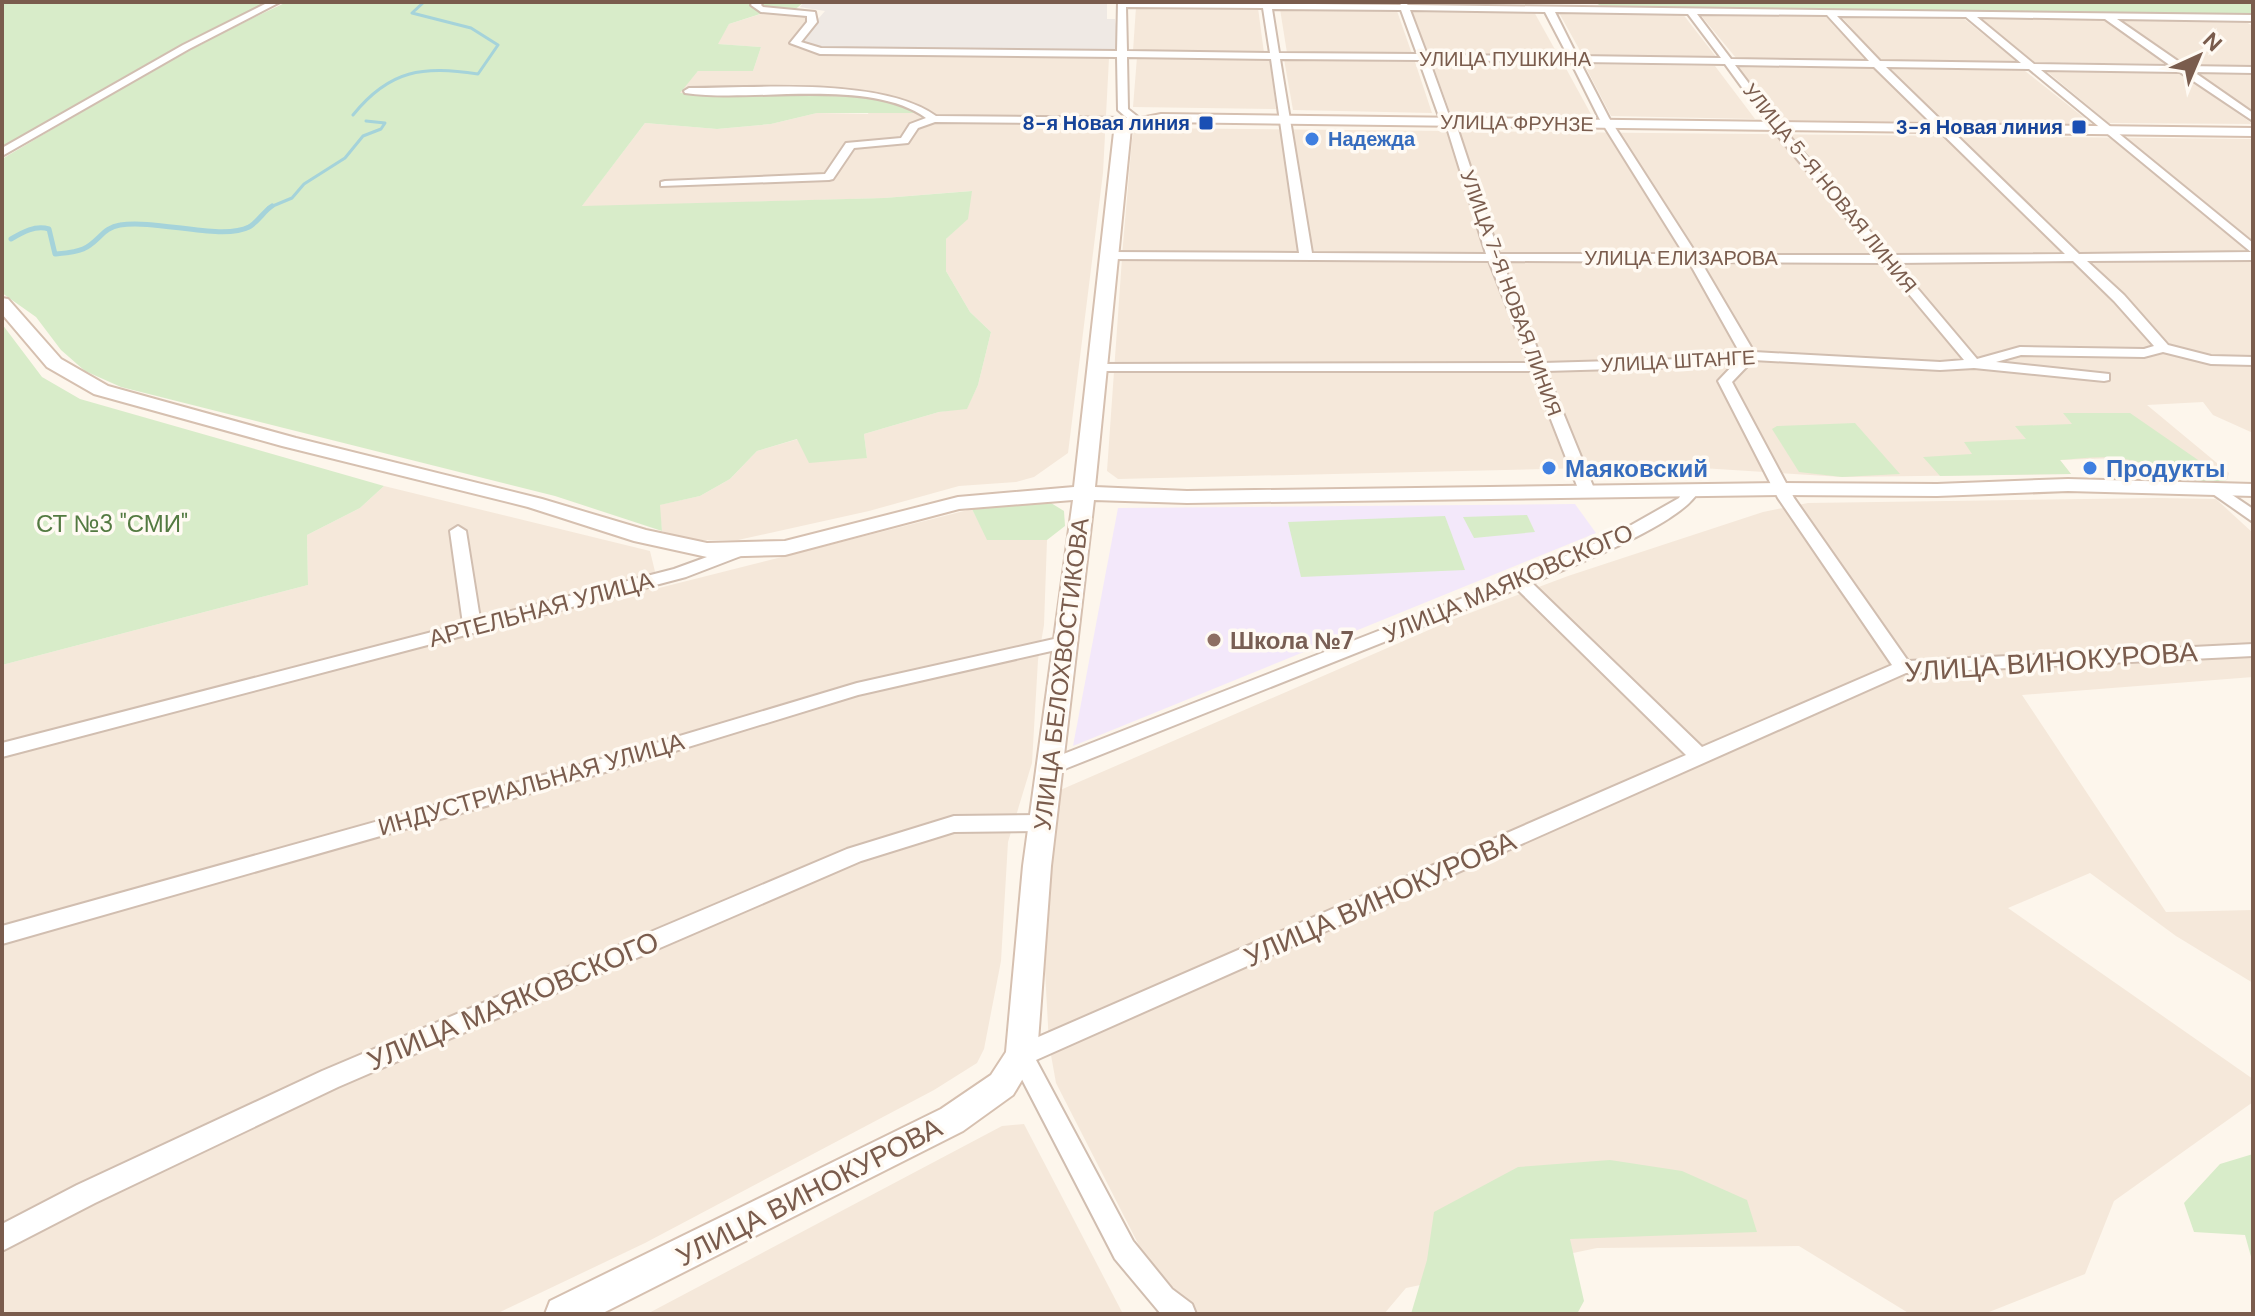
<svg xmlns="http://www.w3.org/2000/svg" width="2255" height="1316" font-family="'DM Sans',sans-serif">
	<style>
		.residential { fill: #f5e8da }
		.industrial { fill: #efe9e4 }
		.education { fill: #f3e8fa }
		.green { fill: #d8ecc9 }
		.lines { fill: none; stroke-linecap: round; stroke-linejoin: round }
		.stream-far1 { stroke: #a5d3da; stroke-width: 3 }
		.stream { stroke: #a5d3da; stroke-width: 5 }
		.street-casing { stroke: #d1beb0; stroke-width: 4 }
		.secondary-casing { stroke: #d6c0b0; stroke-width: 4 }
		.street { fill: #fff; fill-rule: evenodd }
		.secondary { fill: #fff; fill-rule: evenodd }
		.transit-dot { fill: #1a4fb4; stroke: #fffaf3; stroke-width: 3 }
		.shop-dot { fill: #3f7fe0; stroke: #fffaf3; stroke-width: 3 }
		.education-dot { fill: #8d6e63; stroke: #fffaf3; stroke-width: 3 }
		.labels { text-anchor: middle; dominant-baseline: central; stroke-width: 7; stroke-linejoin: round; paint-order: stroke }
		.far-street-label { font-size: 20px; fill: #7a5c4d; stroke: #fffaf3 }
		.far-transit-label { font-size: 20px; font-weight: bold; fill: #164399; stroke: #fffaf3; text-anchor: end }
		.far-shop-label { font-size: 20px; font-weight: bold; fill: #366cbe; stroke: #fffaf3; text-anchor: start }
		.shop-label { font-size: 24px; font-weight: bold; fill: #366cbe; stroke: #fffaf3; text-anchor: start }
		.park-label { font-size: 24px; fill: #537a41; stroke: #fffaf3 }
		.street-label { font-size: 24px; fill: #7a5c4d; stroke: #fffaf3 }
		.education-label { font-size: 24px; font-weight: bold; fill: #785e54; stroke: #fffaf3; text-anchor: start }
		.near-street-label { font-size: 28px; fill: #7a5c4d; stroke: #fffaf3 }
	</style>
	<rect width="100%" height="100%" fill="#fdf6ec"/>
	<g class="residential">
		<path d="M1136,7L1258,8L1264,53L1133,51Z"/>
		<path d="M1411,8L1533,10L1558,55L1427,53Z"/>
		<path d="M1280,9L1397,11L1412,54L1287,53Z"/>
		<path d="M1558,11L1682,13L1717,58L1583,56Z"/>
		<path d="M767,12L807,15L809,18L792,42L797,48L825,53L1109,58L1103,173L1068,453L1034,477L1016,482L959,486L869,511L738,540H687L662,531L659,505L700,496L730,479L757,451L798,439L867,458L864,434L939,412L967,408L978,385L991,332L970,312L946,271V239L967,219L971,191L884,198L581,207L645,123L717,129L771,124L817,113L868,114L875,97L679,93L698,71H753L761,47L717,44L729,24Z"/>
		<path d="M1698,12L1824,15L1866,60L1736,58Z"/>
		<path d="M1840,15L1963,18L2020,64L1881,61Z"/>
		<path d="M1975,17L2105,19L2168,64L2034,62Z"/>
		<path d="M2117,19L2244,21L2253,26V65H2181Z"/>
		<path d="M1137,57L1270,59L1276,109L1133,107Z"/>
		<path d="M1284,59L1415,62L1432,113L1293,110Z"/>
		<path d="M1431,60L1563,63L1592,116L1450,112Z"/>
		<path d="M1584,64L1715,66L1755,119L1611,116Z"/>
		<path d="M1736,64L1871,66L1929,122L1777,120Z"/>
		<path d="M1889,67L2025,71L2092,124L1944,123Z"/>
		<path d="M2044,69L2177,71L2253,124L2109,123Z"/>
		<path d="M2193,72L2253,73V114Z"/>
		<path d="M1144,128L2253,139V433L2213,415L2203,402L2147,405L2229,473L2227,480L2216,482L2185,478L2117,458L2060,460L2071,474L1842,477L1670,466L1118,479L1107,471L1123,244L1132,140L1134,131Z"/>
		<path d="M384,486L650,551L659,588L972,509L988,540H1047L1044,625L1038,660L1032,763L1008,842L1001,961L984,1049L977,1063L934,1090L645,1243L496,1314H2V665L308,585L307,535L360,508Z"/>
		<path d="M2158,498L2216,499L2253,533V677L2022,695L2166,912L2253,910V983L2176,936L2090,873L2008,908L2253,1079V1102L2114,1201L2085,1274L1984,1314H1910L1799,1246L1597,1248L1406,1288L1384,1314H1198L1149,1265L1056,1083L1049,1044L1044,952L1058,791L1454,619L1568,576L1763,512L1808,503Z"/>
		<path d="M1024,1124L1123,1314H647L1002,1126Z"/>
	</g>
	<path class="industrial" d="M804,2H1107V19H1115L1119,47L1114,50L816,49L798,42L825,11L800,7Z"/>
	<path class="education" d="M1575,504L1596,533L1073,746L1118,508Z"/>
	<g class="green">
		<path d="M2,2H268L187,41L2,147Z"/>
		<path d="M287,2H804L792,12H766L729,24L718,44L761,47L753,71H698L680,93L875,97L925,113H817L771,124L717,129L645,123L582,206L884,198L972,191L968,219L946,239V271L970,312L991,332L978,385L967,409L939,412L864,434L867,458L809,463L797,439L757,451L730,479L700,496L660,505L662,531L555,496L121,387L85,371L61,350L36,317L2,293V159C95,104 188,47 287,2Z"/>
		<path d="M1594,2H2253V15L1601,6Z"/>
		<path d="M2,324L42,377L80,399L384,486L360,508L307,535L308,585L2,665Z"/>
		<path d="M2063,413H2130L2227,480C2189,489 2154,461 2117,458C2098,456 2078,459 2060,460L2071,474L1940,476L1923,457L1972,454L1964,442L2026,439L2015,426L2072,424Z"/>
		<path d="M1855,423L1900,474L1842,477L1799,472L1772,429L1777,426Z"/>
		<path d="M1051,503L1064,511L1065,526L1047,540H987L972,509Z"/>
		<path d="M1527,515L1535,532L1474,538L1463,517Z"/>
		<path d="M1445,516L1465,570L1301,577L1288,522Z"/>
		<path d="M2253,1154V1264L2245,1235L2194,1232L2184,1203L2220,1164Z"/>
		<path d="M1610,1160L1682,1171L1747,1200L1757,1232L1570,1239L1584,1301L1577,1314H1411L1427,1260L1434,1212L1518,1167Z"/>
	</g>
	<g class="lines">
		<g class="stream-far1">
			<path d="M353,115C390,69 423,66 478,74L498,45L471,28L412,13L424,2"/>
			<path d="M268,208L292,198L304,184L345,158L363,136L381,129L385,123L366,121"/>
		</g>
		<path class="stream" d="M11,239C23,232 35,225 49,229L55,254C67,253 81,252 90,245C101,237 106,227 120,225C156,219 222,241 249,227C258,222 264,211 272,206"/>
		<g class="street-casing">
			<g id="street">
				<path d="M269,2H280L189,49L2,156V148L183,45Z"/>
				<path d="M753,2H763L761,5L763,7L815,12L817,22L801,42L821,48L1117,51L1118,2L1400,5L1404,2L1408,5L2253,15V21L2117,19L2185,66L2253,67V73L2194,72L2253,113V121L2180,72L2041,70L2253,243V260L2087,261L2124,295L2168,345L2211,356L2253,357V365L2211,364L2163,352L2144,357L2021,355L1996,362L2109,374V380L2104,381L1974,368L1940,370L1753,360L1732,382L1794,498L1908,661L2253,644V656L1906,673L1036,1060L1133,1241L1172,1289L1192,1304L1196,1314H1161L1115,1259L1013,1062L1009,1055L1013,1048L1686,755L1517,589L1057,772H1043L1040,767L1043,762L1514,578L1612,536L1679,498L1684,489L1690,487L1698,492C1680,525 1569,567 1532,583L1702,747L1892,665L1778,498L1718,381L1736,362L1684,367L1546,371L1595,491L1587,496L1579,491L1532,371H1093V365L1098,364L1529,363L1489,261L1105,259L1103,256L1109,252L1299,253L1271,59L1127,57L1128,109L1143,121L1138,124L935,122L918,128L908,143L854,148L833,179L829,180L661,186V182L665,181L825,174L846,143L901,138L910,124L926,118C869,77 753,103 685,93L684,91L689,88C756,88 882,77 936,116L1127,118L1118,110L1117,57L820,54L790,43L807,22V16L761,12L751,5ZM1126,7L1263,8L1270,53L1127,51ZM1272,9L1401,10L1417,54L1279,53ZM1410,10L1545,12L1568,56L1427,55ZM1555,12L1688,14L1721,58L1577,56ZM1697,14L1827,15L1869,61L1731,59ZM1837,16L1966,17L2021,63L1880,61ZM1977,17L2105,19L2171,66L2034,64ZM1280,59L1419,60L1441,122L1448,131L1486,254L1312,253ZM1429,60L1571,62L1599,118L1684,254H1499L1458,130L1451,121ZM1580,62L1725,64L1773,130L1877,255H1697L1609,118ZM1735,65L1874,67L2065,254L1890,255L1781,126ZM1886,67L2029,69L2251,252L2079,254ZM1502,261L1689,262L1740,353L1684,359L1543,363ZM2073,261L2114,301L2154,346L2144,349L2020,347L1977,359L1896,263ZM1701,262L1883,263L1964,360L1940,362L1754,352Z"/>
				<path d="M2216,484L2253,509V522L2210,492L2208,489L2210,486Z"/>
				<path d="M458,526L466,531L480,619L674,569L740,545L748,550L746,554L686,577L2,757V743L463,624L450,531Z"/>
				<path d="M1063,637L1072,643L1069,647L858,695L626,766L2,944V926L626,752L857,683Z"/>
				<path d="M1043,815L1050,817L1053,823L1050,829L1043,831L954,832L861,861L338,1087L95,1203L2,1251V1224L77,1185L322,1071L847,849L954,816Z"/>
			</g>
		</g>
		<g class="secondary-casing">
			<path id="secondary" d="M1161,114L2253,128V136L1161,122L1131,128L1095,487L1187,491L1781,483L1937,484L2068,479L2253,484V496L2068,491L1937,496L1781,495L1187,503L1094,500L1051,866L1037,1055L1013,1095L963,1131L601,1314H545L550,1301L941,1109L991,1075L1006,1052L1023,866L1073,500L959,509L785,555L707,557L634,541L528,507L282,446L94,394L47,367L2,314V298L8,299L61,359L108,386L296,438L542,499L646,530L707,543L785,541L958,497L1074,487L1114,132L1121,122Z"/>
		</g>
		<use href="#street" class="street"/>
		<use href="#secondary" class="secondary"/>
	</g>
	<g class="transit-dot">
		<rect x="1198" y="115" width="16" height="16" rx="4"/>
		<rect x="2071" y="119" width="16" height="16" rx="4"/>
	</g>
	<g class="shop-dot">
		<circle cx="1312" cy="139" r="8"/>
		<circle cx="1549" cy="468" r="8"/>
		<circle cx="2090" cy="468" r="8"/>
	</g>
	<circle class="education-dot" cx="1214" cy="640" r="8"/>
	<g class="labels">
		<g class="far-street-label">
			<text x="1505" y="59">УЛИЦА ПУШКИНА</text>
			<text transform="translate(1517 123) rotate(1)">УЛИЦА ФРУНЗЕ</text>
			<text transform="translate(1830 188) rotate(51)">УЛИЦА 5-Я НОВАЯ ЛИНИЯ</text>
			<text x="1681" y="258">УЛИЦА ЕЛИЗАРОВА</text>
			<text transform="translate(1511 293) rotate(70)">УЛИЦА 7-Я НОВАЯ ЛИНИЯ</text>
			<text transform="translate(1678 361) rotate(-3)">УЛИЦА ШТАНГЕ</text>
		</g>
		<g class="far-transit-label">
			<text x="1190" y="123">8-я Новая линия</text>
			<text x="2063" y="127">3-я Новая линия</text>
		</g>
		<g class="far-shop-label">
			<text x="1328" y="139">Надежда</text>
		</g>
		<g class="shop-label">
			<text x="1565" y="468">Маяковский</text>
			<text x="2106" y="468">Продукты</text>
		</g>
		<g class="park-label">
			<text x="112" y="523">СТ №3 "СМИ"</text>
		</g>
		<g class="street-label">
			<text transform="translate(1508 583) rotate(-23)">УЛИЦА МАЯКОВСКОГО</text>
			<text transform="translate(541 609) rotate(-15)">АРТЕЛЬНАЯ УЛИЦА</text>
			<text transform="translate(1061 674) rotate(-83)">УЛИЦА БЕЛОХВОСТИКОВА</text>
			<text transform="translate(531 784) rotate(-16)">ИНДУСТРИАЛЬНАЯ УЛИЦА</text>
		</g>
		<g class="education-label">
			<text x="1230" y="640">Школа №7</text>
		</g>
		<g class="near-street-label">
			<text transform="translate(2051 662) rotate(-4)">УЛИЦА ВИНОКУРОВА</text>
			<text transform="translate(1380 899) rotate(-24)">УЛИЦА ВИНОКУРОВА</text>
			<text transform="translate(513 1001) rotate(-23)">УЛИЦА МАЯКОВСКОГО</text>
			<text transform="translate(809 1192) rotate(-27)">УЛИЦА ВИНОКУРОВА</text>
		</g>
	</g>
	<rect width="2255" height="1316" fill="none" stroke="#7a5c4d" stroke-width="8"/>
	<g transform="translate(2199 56) rotate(44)" stroke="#fffaf3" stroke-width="6" paint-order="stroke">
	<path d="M0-6L14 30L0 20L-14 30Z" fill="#7a5c4d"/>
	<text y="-12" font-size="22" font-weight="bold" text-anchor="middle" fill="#7a5c4d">N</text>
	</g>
</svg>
